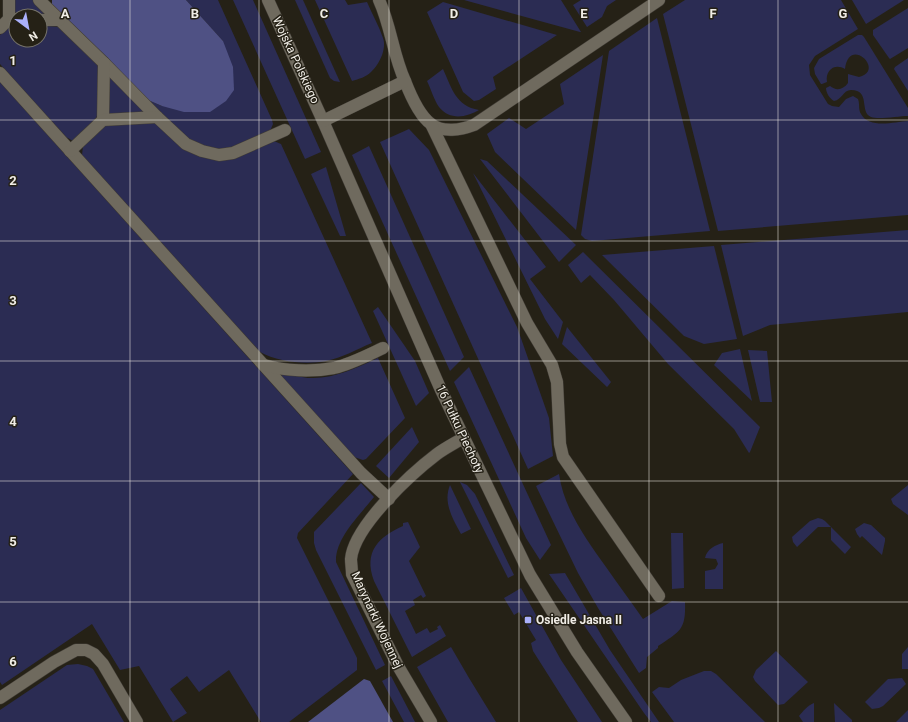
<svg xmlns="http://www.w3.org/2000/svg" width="908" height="722" font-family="Roboto,sans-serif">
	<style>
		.green { fill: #2b2c53 }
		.forest { fill: #4f5184 }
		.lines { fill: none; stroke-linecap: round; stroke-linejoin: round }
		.minor-casing { stroke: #403c35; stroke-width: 13 }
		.minor { stroke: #6f6a5e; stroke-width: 12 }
		.grid { fill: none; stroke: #f0ede6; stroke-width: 1; stroke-opacity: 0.55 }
		.poi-dot { fill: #aab0fb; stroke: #252116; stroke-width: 1.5 }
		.labels { text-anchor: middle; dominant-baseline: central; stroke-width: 3; stroke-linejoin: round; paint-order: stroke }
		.street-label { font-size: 12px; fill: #f0ede6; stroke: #252116 }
		.poi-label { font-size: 12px; font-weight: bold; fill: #f0ede6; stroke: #252116; text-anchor: start }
		.grid-label { font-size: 13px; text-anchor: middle; font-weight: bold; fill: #f0ede6; stroke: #252116; stroke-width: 3; stroke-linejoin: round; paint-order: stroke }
	</style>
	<rect width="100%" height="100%" fill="#252116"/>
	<g class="green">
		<path d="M12,0H33L45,13V15L17,14L14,11Z"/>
		<path d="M186,0H218L272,120L273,124L270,131C260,136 249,143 237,147C199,160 172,124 148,100L162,106L223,41Z"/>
		<path d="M233,0H253L321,152L305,159Z"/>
		<path d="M295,0H303L340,82L334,81L330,78Z"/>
		<path d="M315,0H345L348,5L367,2C372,14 379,26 383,38C387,49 379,65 371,72C366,77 359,79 352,81Z"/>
		<path d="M464,0H561L581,32H580Z"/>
		<path d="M581,0H616L607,6L602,17L587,27L573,5Z"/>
		<path d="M685,0H841L858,29L815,56L809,65L810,75L828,104L832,106L839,107L846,99L853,96L858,99C860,104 858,109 861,114C869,129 894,122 908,121V215L718,231L663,14Z"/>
		<path d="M852,0H904L866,24Z"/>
		<path d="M443,2L557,35L493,77L496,89L479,100L474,101L463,92L427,12Z"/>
		<path d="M908,8V48L890,59L889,58L873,35V30Z"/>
		<path d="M657,18L710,231L592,241L585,239L581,235L609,51Z"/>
		<path d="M16,24V40H40V25L60,27L99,66L97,116L94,121L73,141L66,137L0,64V35L9,27Z"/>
		<path d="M858,35H862L864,37L908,108V116C899,116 878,120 871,117C859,112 871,90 851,90C843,90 842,100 834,101C830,99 826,93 826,88L830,86C836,91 843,90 848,83V74L859,77C886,71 849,35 845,69C835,63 825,70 827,82L822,84H821L815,74L814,68L819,59Z"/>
		<path d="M603,55L576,230L495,152L487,134L509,118L526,129L564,104L560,84Z"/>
		<path d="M908,58V91L894,69L895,67Z"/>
		<path d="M443,69C452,89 456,106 479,110C467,117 450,121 439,107C434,100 431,89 427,81Z"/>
		<path d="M109,78H110L144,110L143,113L109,114L108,113Z"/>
		<path d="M0,82L353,474L298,533L297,538L357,658V670L289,722H261L229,670L199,692L187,676L170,689L187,713L173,722L139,666L120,670L92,624L2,685L0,682Z"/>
		<path d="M155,122L196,155L206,158L217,160L274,141L281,144L372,343C357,349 342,358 326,361C306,365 278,362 260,352L82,155L83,146L102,127L106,125Z"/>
		<path d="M409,129L429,150L517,327L549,418L553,456L528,469L380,142Z"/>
		<path d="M369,146L464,357L450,371L352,155Z"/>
		<path d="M480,159L487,161L576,245L559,262Z"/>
		<path d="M326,167L346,236H340L311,174Z"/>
		<path d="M473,173L546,267L530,279L563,322L558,339L545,319Z"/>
		<path d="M908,230V312L770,325L743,336L721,245Z"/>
		<path d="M714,246L737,339L704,344L684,336L602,255Z"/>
		<path d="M583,252L760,427L750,452L749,453L734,429L668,364L614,300L590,275L581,283L568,265Z"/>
		<path d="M378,307L415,361L429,393L416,406L373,311Z"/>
		<path d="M567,327L611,382L608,386L607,387L562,344Z"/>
		<path d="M740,349L752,401L714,365L722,353Z"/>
		<path d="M748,350L767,351L772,402H760Z"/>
		<path d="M378,358L405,418L366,459L363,460L354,457L282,377V375C293,373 303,379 313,378C336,378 358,367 378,358Z"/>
		<path d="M469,367L551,545L540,560L526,538L454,382Z"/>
		<path d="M412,427L419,442L389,478L376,466Z"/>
		<path d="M559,474C564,509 586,539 606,567C618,584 631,602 643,619L672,601L685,602C686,630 680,631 658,646V648L647,657L646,668L639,673L598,608L578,573L536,486Z"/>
		<path d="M460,482L467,485L475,494L514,575L508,578Z"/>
		<path d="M361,483L374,497C360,515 335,538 336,562L385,665L376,670L316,550L314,543V532Z"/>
		<path d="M450,485L471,529L461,534C452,518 443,502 450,485Z"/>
		<path d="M908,485V515L893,504L891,499Z"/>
		<path d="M818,518L822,519L825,521L851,547L845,554L831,540V527H818L797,547L793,542L792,537L810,521Z"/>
		<path d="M408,522L420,547L409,561L426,596L423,598L421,595L413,600L415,605L405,611L416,634L427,628L430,633L438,629L437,627L440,625L446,636L412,657L374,581C363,551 379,537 403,526V523Z"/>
		<path d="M864,523L871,525L885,538V541L882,555L862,536L860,538L857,534L855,529Z"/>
		<path d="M671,533H683L684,588L672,589Z"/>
		<path d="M723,543V589H705V571L715,569L718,564L716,559L705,558C707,549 715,545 723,543Z"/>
		<path d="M565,573L610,650L659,722H651L644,713L549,574Z"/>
		<path d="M521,588L561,660L602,722H578L533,651L531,643L536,640L519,612L514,615L504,598Z"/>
		<path d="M451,647L469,678L496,722H448L417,667Z"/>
		<path d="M908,647V669H902V654Z"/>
		<path d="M776,651L808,682L784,704L778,705L755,681L753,677L756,670Z"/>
		<path d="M78,664L87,666L93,669L124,722H0V710L67,665Z"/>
		<path d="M704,671H711L716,674L765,722H674L652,692L659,687L669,688L681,680Z"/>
		<path d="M391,676L415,722H404L382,681Z"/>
		<path d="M902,678L906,684L883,706L879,708L872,709L865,702L888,679Z"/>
		<path d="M814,703V722H803L799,716C803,711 808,705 814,703Z"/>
		<path d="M834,703L852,720V722H835Z"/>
		<path d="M908,710V722H896Z"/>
	</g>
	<g class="forest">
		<path d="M52,0H186L223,41L233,67L234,90L226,101L210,112H184L162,106L148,100L52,5Z"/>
		<path d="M364,679L370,681L393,722H308Z"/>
	</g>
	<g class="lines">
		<g class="minor-casing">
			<g id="minor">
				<path d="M9,0V19"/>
				<path d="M39,0L104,63L157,117L186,144L202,151L219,155L233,153L285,130"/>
				<path d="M268,0L323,121L441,390L530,575L577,652L626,722"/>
				<path d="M40,20H59"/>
				<path d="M0,28L9,19H16"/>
				<path d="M0,73L361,473L389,499"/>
				<path d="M405,81C410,94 420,116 431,124C443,133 461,130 474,125L659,0"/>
				<path d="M103,120L104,63"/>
				<path d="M323,121L405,81C393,55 391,26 379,0"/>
				<path d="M431,124L527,323L552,365L557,382L560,444L563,457L659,596"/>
				<path d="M70,151L103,120L157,117"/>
				<path d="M264,365C285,371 312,372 334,368C351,364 368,355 383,348"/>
				<path d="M0,698L54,662L76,650H86L94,654L103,664L137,722"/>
				<path d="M431,722L398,666L352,574C352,569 351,563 351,559C354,526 412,473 437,454C445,448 455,443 463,438"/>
			</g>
		</g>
		<use href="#minor" class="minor"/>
	</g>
	<path class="grid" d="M130,0V722M259,0V722M389,0V722M519,0V722M649,0V722M778,0V722M0,120H908M0,241H908M0,361H908M0,481H908M0,602H908"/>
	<rect class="poi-dot" x="524" y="616" width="8" height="8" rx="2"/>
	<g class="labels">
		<g class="street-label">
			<text transform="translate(296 60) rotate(65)">Wojska Polskiego</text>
			<text transform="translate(460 429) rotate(65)">16 Pułku Piechoty</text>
			<text transform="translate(377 620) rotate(65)">Marynarki Wojennej</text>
		</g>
		<g class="poi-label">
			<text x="536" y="620">Osiedle Jasna II</text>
		</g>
	</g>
	<g class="grid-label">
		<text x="65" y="18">A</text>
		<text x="195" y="18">B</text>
		<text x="324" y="18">C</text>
		<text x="454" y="18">D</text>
		<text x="584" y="18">E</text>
		<text x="713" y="18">F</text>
		<text x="843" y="18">G</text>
		<text x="13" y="65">1</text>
		<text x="13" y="185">2</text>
		<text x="13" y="305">3</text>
		<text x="13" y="426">4</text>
		<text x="13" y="546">5</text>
		<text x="13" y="666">6</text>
	</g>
	<g transform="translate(28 28) rotate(148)"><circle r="19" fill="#252116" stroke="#767369"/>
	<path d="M0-3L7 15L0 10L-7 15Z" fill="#aab0fb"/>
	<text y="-6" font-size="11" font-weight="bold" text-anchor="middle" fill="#f0ede6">N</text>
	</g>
</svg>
